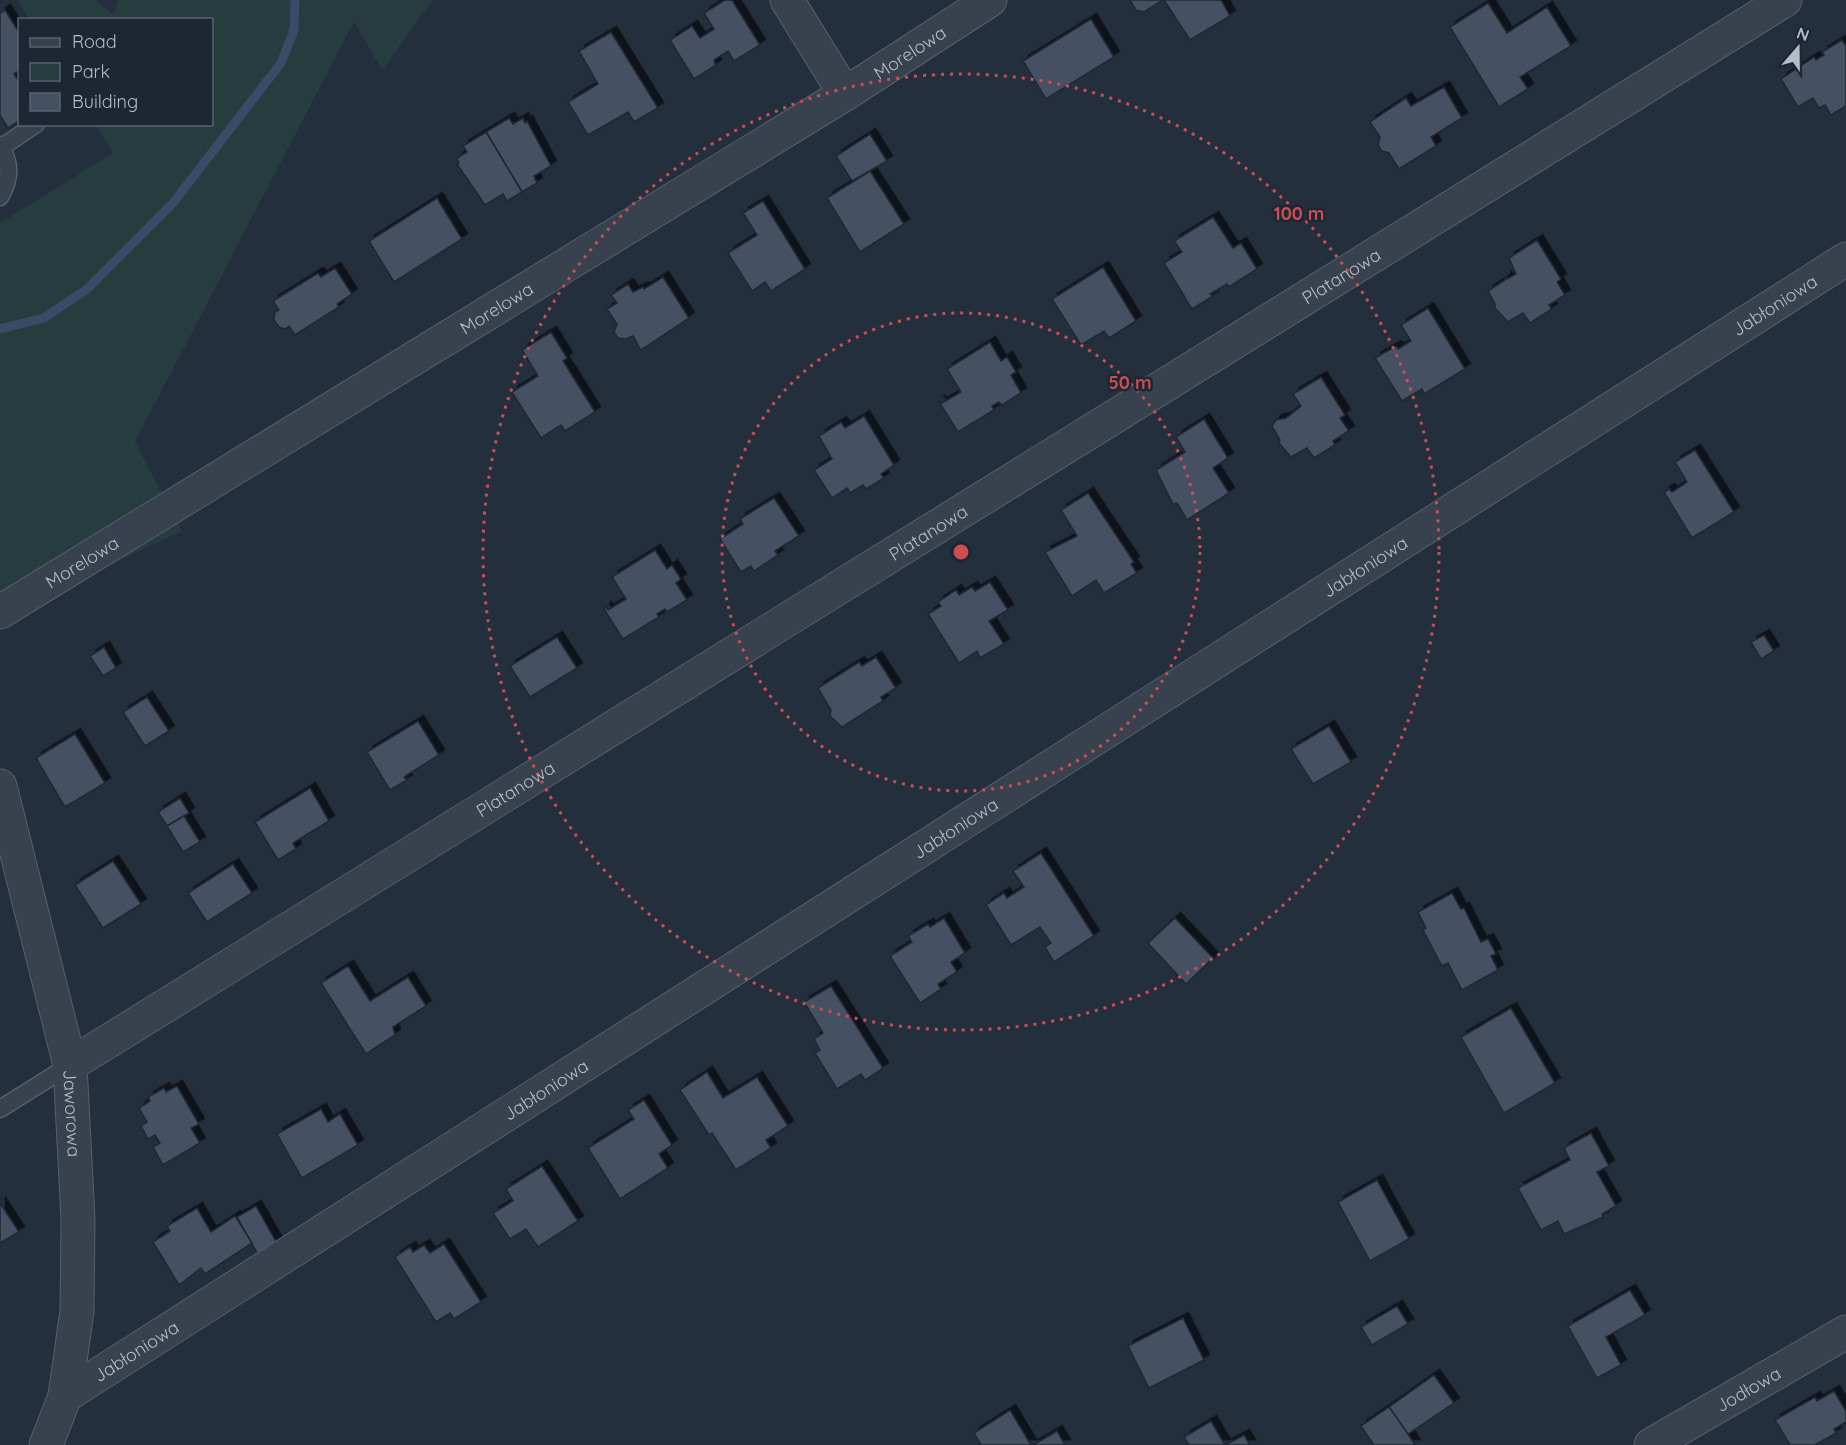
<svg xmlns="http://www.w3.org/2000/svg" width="1846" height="1445" font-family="Quicksand,sans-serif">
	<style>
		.green { fill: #263c3f }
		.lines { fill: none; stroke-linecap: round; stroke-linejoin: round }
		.stream { stroke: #394c67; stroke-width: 9 }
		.building { fill: #455162; stroke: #1f2835; stroke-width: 1.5; filter: url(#shadow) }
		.service-casing { stroke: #565f6c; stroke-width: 19 }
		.minor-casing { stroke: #565f6c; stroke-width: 35 }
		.service { stroke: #38414e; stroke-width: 16 }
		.minor { stroke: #38414e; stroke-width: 33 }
		.ring { fill: none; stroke: #ce4d50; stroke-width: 3; stroke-dasharray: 3 6 }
		.labels { text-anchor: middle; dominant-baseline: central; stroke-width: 5; stroke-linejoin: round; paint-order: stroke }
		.street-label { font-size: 18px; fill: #b4bcc9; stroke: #1d2633 }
		.centre { fill: #ce4d50; stroke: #1d2633; stroke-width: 3 }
		.ring-label { font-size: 18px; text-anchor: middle; font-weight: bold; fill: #ce4d50; stroke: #1d2633; stroke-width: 5; stroke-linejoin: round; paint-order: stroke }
	</style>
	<defs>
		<filter id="shadow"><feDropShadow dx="5.5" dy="-5.5" stdDeviation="0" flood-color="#0009"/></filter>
	</defs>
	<rect width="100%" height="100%" fill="#242f3e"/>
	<path class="green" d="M17,0H96L113,15L118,0H433L382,70L354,22L135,442L182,531L33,601L0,612V223L113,153L96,125L212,124V20L29,19Z"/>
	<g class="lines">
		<path class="stream" d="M0,329L44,318L87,289L173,203L281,63L294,30L295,0"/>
	</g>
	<g class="building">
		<path d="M725,0H732L760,45L734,61L728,51L714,60L716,65L694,79L670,40L692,26L700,38L714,29L704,13Z"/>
		<path d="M1130,0H1163L1144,12L1136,10Z"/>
		<path d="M1164,0H1221L1230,16L1190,40Z"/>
		<path d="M1488,3L1507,33L1547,7L1571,46L1520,77L1528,89L1499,107L1450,27Z"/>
		<path d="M5,10L20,34V70L14,74L20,83V120L8,128L0,115V13Z"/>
		<path d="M1091,19L1114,57L1046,99L1023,61Z"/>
		<path d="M611,32L658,108L634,122L628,112L588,135L568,102L598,84L579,51Z"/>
		<path d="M1842,40L1846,46V106L1831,115L1825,105L1819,108L1813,98L1798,107L1781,79L1814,57L1816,60L1824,55L1822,52Z"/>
		<path d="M1444,87L1462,118L1431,137L1436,146L1399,169L1389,153L1382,151L1378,145L1380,137L1370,122L1406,98L1411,106Z"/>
		<path d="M509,118L513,124L523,118L525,123L527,121L551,166L534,176L537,183L522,192L486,132Z"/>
		<path d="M486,132L522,192L507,201L503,194L485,205L457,164L459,163L457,158L467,152L463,146Z"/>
		<path d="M870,134L887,161L852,181L836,156Z"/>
		<path d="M870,171L904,224L860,252L827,198Z"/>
		<path d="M437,198L462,239L394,282L369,241Z"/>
		<path d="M763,201L805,269L771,291L765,282L752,291L728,253L757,235L743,213Z"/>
		<path d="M1213,217L1233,248L1241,243L1257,269L1229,287L1227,284L1210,294L1213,296L1192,309L1164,263L1182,252L1174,241Z"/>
		<path d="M1537,240L1561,279L1557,282L1565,295L1549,305L1552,309L1530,323L1523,313L1508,322L1495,308V304L1488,291L1505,280L1506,277L1507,279L1516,274L1509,258Z"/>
		<path d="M1103,267L1136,321L1109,338L1104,331L1081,345L1052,299Z"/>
		<path d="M335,268L352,294L337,304L339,307L295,335L289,326L285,329L279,327L274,320L275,312L279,310L273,301L318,273L321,277Z"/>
		<path d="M663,277L689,318L641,350L633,336L626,339L618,338L614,332L617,324L607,309L617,303L611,295L628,284L633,292L643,287L644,289Z"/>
		<path d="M1428,308L1465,369L1424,394L1422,389L1402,401L1375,358L1396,346L1398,349L1411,341L1401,325Z"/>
		<path d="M551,332L567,358L563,361L595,412L565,431L561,425L541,438L512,392L538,376L522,350Z"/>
		<path d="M990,342L1001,361L1007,357L1016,372L1011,375L1021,393L1002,405L999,402L992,406L994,410L958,432L938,400L942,403L961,392L947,369Z"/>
		<path d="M1321,377L1345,415L1340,418L1349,431L1333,441L1335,445L1314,458L1307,448L1291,457L1279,443L1280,440L1272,426L1276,420L1286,418L1301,406L1293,394Z"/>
		<path d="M864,416L894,465L881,474L884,478L866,489L863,485L850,493L847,488L832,498L814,470L832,459L819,436L841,422L845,428Z"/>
		<path d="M1204,419L1228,458L1213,468L1229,493L1187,520L1177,503L1173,504L1156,470L1185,452L1176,437Z"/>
		<path d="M1695,450L1734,512L1692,538L1664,492L1669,489L1672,492L1687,482L1675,462Z"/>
		<path d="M1088,493L1134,562L1131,564L1137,573L1104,593L1096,580L1072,596L1045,552L1077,536L1061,510Z"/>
		<path d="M774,498L799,536L775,551L778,555L754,571L751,566L741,572L720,539L743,524L740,519Z"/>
		<path d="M655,550L667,569L672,565L681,579L676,583L687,600L667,612L665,609L657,614L659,617L623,639L604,609L606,607L608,610L626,599L612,577Z"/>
		<path d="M990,582L1008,610L989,621L1004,644L980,658L977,651L959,663L928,614L941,606L938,602L956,590L959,595L972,587L975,591Z"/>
		<path d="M1764,635L1774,651L1761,659L1751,642Z"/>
		<path d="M557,637L577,668L530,697L510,666Z"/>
		<path d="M104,647L116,668L103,676L90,656Z"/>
		<path d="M876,657L896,688L881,697L883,701L842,727L830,716L831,710L818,688L859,662L862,666Z"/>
		<path d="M147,697L169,731L145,746L123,712Z"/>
		<path d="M418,721L439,755L404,777L407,780L390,790L367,752Z"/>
		<path d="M1329,726L1351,762L1313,784L1291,749Z"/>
		<path d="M75,734L105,783L65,807L36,758Z"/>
		<path d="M310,788L329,821L293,843L296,849L278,860L255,822Z"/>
		<path d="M180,798L189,813L167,826L158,812Z"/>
		<path d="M184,816L200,842L183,852L167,826Z"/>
		<path d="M1041,853L1094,936L1054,962L1045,947L1051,943L1040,927L1011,945L986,905L1004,893L1007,898L1024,887L1013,871Z"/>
		<path d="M113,861L141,904L103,928L75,885Z"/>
		<path d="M233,864L252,893L207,922L188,893Z"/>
		<path d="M1452,893L1461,909L1464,908L1481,942L1488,939L1496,954L1491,956L1498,970L1462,990L1448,963L1442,966L1423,930L1426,928L1418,912Z"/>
		<path d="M944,918L965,953L951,962L957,972L938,984L941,989L920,1003L890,956L912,942L908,936L928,924L930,927Z"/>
		<path d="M1175,918L1213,958L1186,984L1148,943Z"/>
		<path d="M348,966L370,1001L408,977L426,1006L393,1027L395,1035L366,1054L321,983Z"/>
		<path d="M831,986L883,1068L865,1080L861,1074L837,1089L815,1053L820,1050L814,1039L823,1033L804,1002Z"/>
		<path d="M1511,1008L1555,1083L1504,1113L1461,1037Z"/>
		<path d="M707,1072L723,1098L757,1077L788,1126L766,1140L771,1148L736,1170L712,1133L709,1135L680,1090Z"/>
		<path d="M177,1086L199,1124L191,1128L200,1143L163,1165L153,1147L160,1143L155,1135L148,1139L141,1126L147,1122L139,1108L150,1101L148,1097L164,1088L166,1092Z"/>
		<path d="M644,1100L672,1145L659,1154L668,1168L620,1199L588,1148L634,1119L628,1110Z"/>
		<path d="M321,1109L328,1122L340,1114L358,1145L302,1178L277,1134Z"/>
		<path d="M1591,1133L1609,1166L1597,1172L1616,1206L1602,1214L1603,1217L1564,1234L1558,1221L1541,1230L1518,1188L1570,1160L1564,1148Z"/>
		<path d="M542,1166L578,1221L538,1247L526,1229L510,1239L493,1213L513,1201L506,1189Z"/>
		<path d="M1377,1180L1409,1239L1370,1261L1338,1202Z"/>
		<path d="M0,1203L19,1232L0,1243Z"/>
		<path d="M256,1206L279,1247L260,1258L237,1217Z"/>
		<path d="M197,1208L211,1232L235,1216L252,1243L205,1274L201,1268L179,1285L153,1242L170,1231L167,1226Z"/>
		<path d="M444,1244L481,1302L454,1319L450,1313L436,1322L395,1257L410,1247L413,1252L424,1245L430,1253Z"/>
		<path d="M1630,1290L1645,1315L1606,1337L1621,1365L1597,1378L1568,1326Z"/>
		<path d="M1397,1306L1408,1324L1372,1345L1361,1327Z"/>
		<path d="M1183,1318L1204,1360L1149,1388L1128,1346Z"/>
		<path d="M1434,1375L1454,1403L1408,1434L1389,1407Z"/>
		<path d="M1834,1391L1846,1411V1422L1834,1429L1836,1433L1815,1445H1790L1775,1420L1815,1397L1817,1401Z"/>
		<path d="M1389,1407L1408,1434L1415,1445H1374L1361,1426Z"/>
		<path d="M1010,1410L1031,1445H981L974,1433Z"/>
		<path d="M1211,1421L1225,1445H1189L1184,1437Z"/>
		<path d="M1057,1431L1065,1445H1033Z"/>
		<path d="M1244,1435L1250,1445H1225Z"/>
	</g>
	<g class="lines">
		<g class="service-casing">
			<g id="service">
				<path d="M0,145C11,164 11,178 0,197"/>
				<path d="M2,147L36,124"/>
				<path d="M0,1109L70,1065"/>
			</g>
		</g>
		<g class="minor-casing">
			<g id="minor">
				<path d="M787,0L845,94"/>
				<path id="s1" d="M0,612L845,94L990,0"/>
				<path id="s2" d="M0,786L70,1065L78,1219L77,1311L65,1396L46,1445"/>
				<path id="s3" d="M70,1065L1785,0"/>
				<path id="s4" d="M65,1396L1846,259"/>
				<path id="s5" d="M1651,1445L1846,1332"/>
			</g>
		</g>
		<use href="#service" class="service"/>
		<use href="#minor" class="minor"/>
	</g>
	<g class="ring">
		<circle cx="961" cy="552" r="239"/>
		<circle cx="961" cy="552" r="478"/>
	</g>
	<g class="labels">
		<g class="street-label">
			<text stroke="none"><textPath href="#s1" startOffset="1068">Morelowa</textPath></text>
			<text stroke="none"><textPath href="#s3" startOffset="1496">Platanowa</textPath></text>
			<text stroke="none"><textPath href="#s4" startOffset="2028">Jabłoniowa</textPath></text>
			<text stroke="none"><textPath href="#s1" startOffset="582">Morelowa</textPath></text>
			<text stroke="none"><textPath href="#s3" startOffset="1010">Platanowa</textPath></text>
			<text stroke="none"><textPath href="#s1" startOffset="96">Morelowa</textPath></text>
			<text stroke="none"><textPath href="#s4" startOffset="1542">Jabłoniowa</textPath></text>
			<text stroke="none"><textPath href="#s3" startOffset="524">Platanowa</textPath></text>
			<text stroke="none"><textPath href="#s4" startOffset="1056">Jabłoniowa</textPath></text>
			<text stroke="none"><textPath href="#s4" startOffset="570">Jabłoniowa</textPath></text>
			<text stroke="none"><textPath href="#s2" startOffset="336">Jaworowa</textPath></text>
			<text stroke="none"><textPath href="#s4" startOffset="84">Jabłoniowa</textPath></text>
			<text stroke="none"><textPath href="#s5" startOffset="112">Jodłowa</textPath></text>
		</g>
	</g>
	<circle cx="961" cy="552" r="9" class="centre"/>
	<g class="ring-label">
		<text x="1299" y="220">100 m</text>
		<text x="1130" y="389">50 m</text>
	</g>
	<rect x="18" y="18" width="195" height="108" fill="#1d2633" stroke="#59626f" stroke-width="1.5"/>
	<rect x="30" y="38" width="30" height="9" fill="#38414e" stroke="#59626f" stroke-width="1.5"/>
	<text x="72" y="48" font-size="18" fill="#b4bcc9">Road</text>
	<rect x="30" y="63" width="30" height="18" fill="#263c3f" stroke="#59626f" stroke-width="1.5"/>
	<text x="72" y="78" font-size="18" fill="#b4bcc9">Park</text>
	<rect x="30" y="93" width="30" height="18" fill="#455162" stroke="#59626f" stroke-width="1.5"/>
	<text x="72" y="108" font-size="18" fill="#b4bcc9">Building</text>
	<g transform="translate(1798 48) rotate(20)" stroke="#1d2633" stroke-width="4.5" paint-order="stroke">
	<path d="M0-4.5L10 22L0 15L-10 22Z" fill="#b4bcc9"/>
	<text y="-9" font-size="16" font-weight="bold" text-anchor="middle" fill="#b4bcc9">N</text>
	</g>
</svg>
